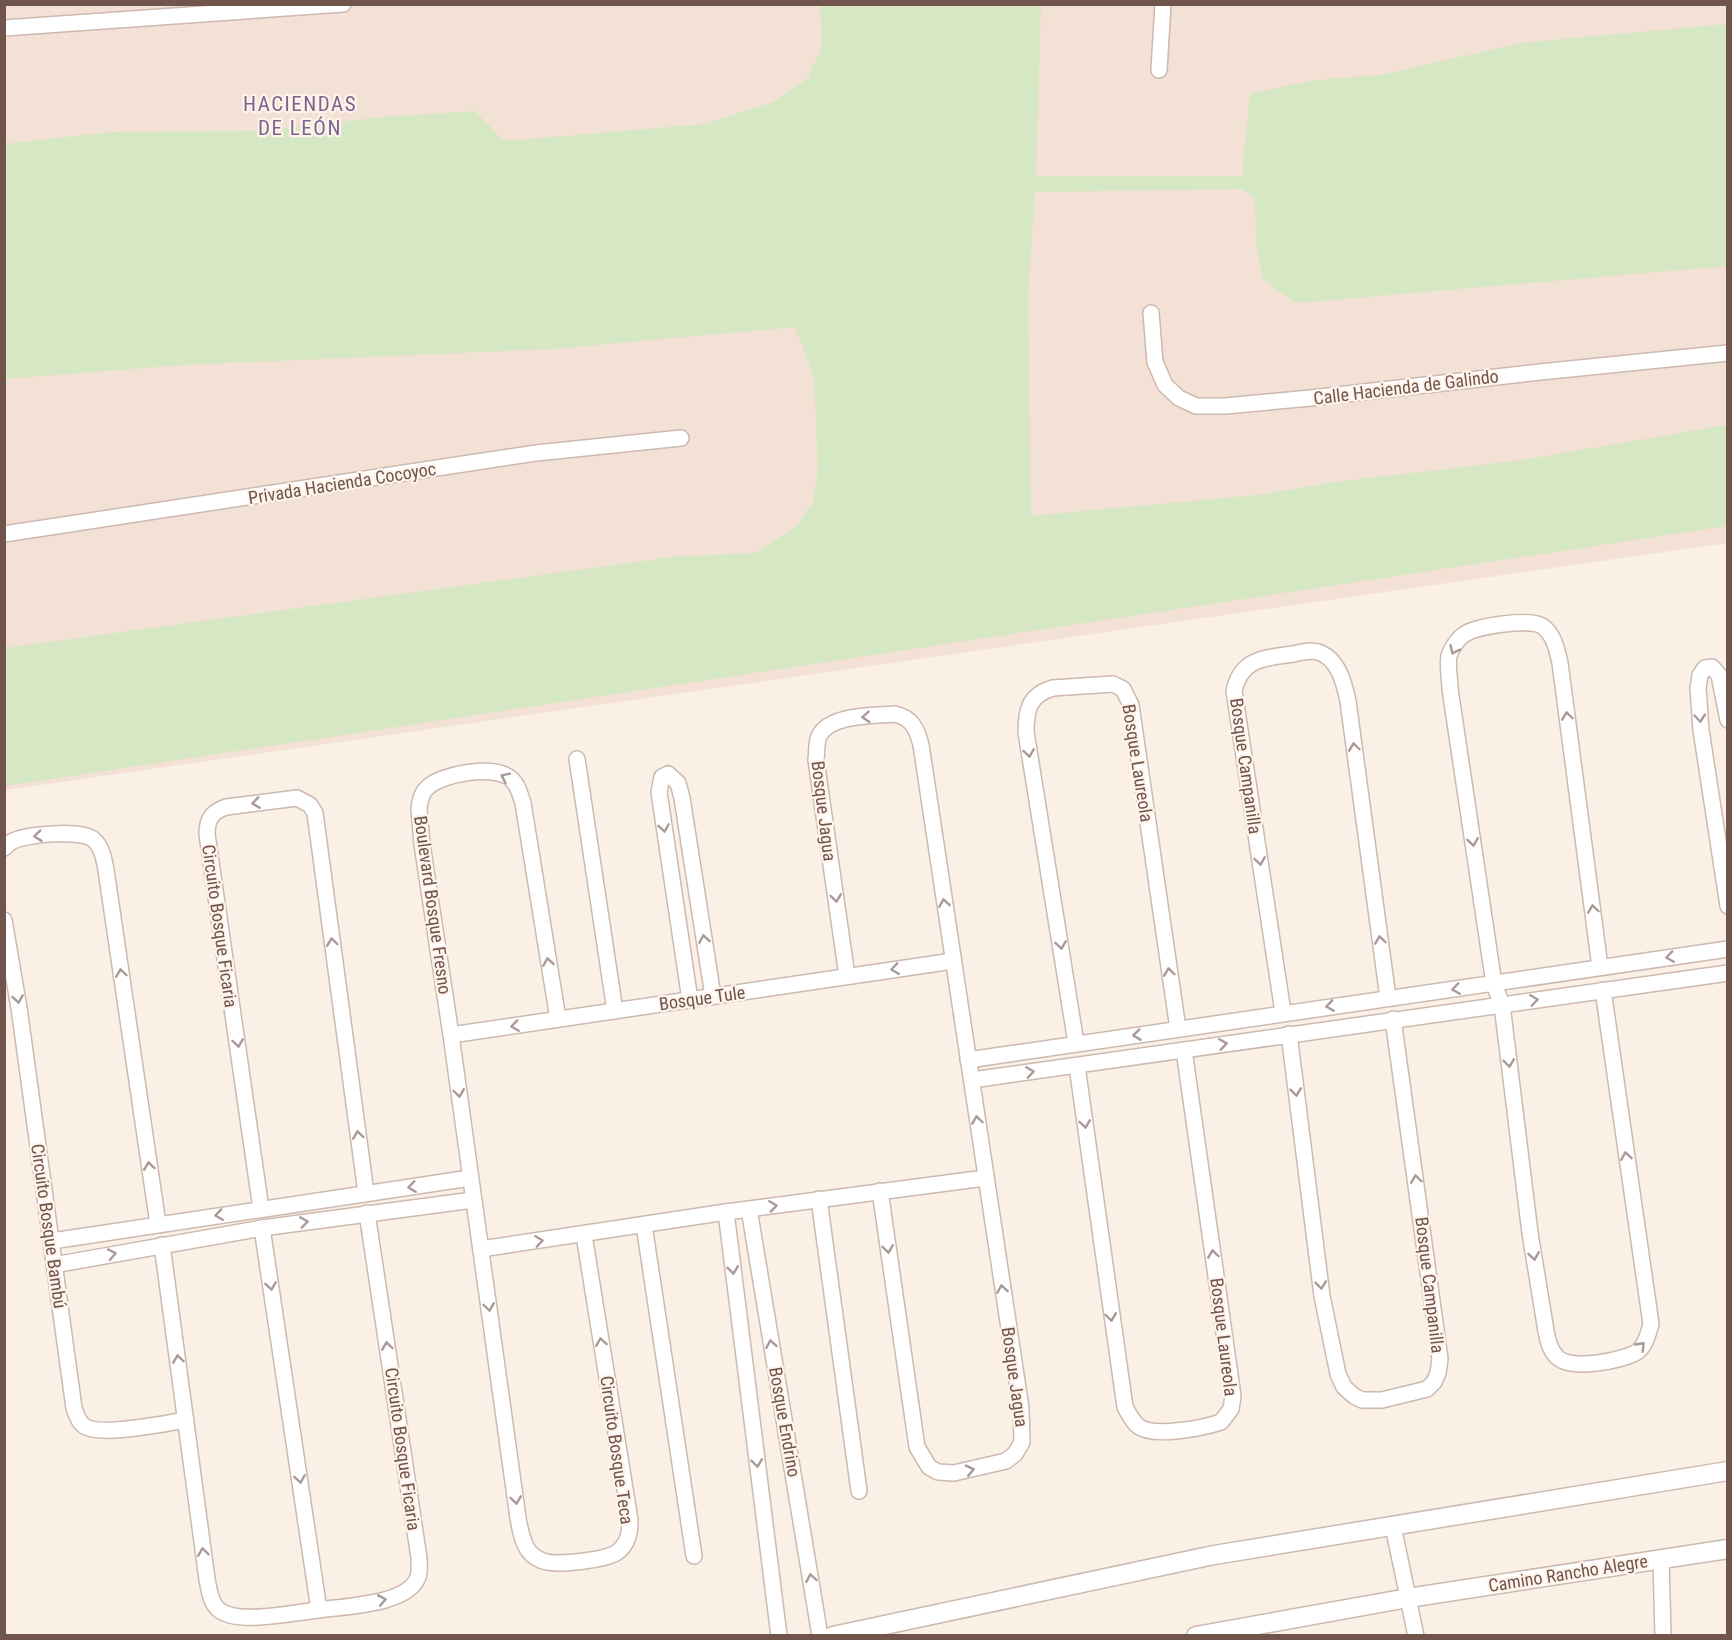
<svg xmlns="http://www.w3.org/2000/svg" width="1732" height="1640" font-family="'Roboto Condensed',sans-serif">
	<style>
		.residential { fill: #f2e1d4 }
		.green { fill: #d6e7c4 }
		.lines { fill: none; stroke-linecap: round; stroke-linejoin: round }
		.minor-casing { stroke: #cdb9af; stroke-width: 18 }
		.tertiary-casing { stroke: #cdb9af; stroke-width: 21 }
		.minor { stroke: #fff; stroke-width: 15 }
		.tertiary { stroke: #fff; stroke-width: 18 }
		.oneway { stroke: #aa9994 }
		.labels { text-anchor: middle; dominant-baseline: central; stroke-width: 4.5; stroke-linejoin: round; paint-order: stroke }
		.street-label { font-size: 18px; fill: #71554c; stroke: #fef4eb }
		.quarter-label { font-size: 21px; letter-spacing: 1.5px; fill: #7b648e; stroke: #fef4eb }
	</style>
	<rect width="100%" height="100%" fill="#fbf0e5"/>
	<path class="residential" d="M4,5H1727V543L5,790Z"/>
	<path class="green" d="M1041,5L1036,176H1242L1250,94L1315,80L1381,75L1521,43L1727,24L1728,266L1295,303L1263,279L1256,244L1255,199L1243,189L1035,192L1028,294L1031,516L1257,495L1336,482L1523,460L1727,425V526L5,786V648L673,557L754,553L795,528L813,502L818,469L814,376L795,327L551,349L182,365L5,379V144L111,132L255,131L384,117L475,111L504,141L705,124L773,102L808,78L822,46L820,5Z"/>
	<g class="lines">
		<g class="minor-casing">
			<g id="minor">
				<path d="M4,28L343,4"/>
				<path d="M1159,70L1163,4"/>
				<path d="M1151,313L1155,362L1165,385L1179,398L1196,406H1225L1311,398L1540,372L1728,353"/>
				<path d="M4,534L536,453L681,438"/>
				<path d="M1728,720L1719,675L1712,667L1705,668L1700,675L1698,688L1701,730L1728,906"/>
				<path d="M577,759L615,1011"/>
				<path d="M4,848C7,846 9,843 11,842C24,834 83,829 94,840C102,847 104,859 106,870L158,1224"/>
				<path d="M4,920L19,1008L74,1408C76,1414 78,1421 83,1425C97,1438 166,1423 186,1420"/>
				<path d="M1600,967L1560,663C1557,650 1554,634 1542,626C1530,618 1477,626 1465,634C1458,638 1451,649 1449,656C1447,666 1450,679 1450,689L1494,984L1502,1005L1530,1233L1546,1331C1548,1341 1550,1350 1557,1357C1570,1371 1622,1361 1637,1352C1646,1345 1648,1334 1651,1324L1603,990"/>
				<path d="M847,976L816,760C817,752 816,743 819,736C830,714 874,716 895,714C912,718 917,729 921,745L1021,1408L1022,1442L1015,1454L1006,1461L954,1473L938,1472L929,1467L917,1447L880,1191"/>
				<path d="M690,1000L659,792L662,777L668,774L678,783L682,798L713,996"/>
				<path d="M1283,1012L1234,691C1241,658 1265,658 1293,654C1302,652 1312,649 1321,653C1339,661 1344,683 1348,701L1388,998"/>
				<path d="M558,1019L523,803C520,794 518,784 510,778C494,765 442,773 427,788C421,794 420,801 419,809L422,844L451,1035L518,1518C520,1529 522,1541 528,1550C532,1556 540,1561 547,1562C561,1565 604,1560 616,1553C628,1545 630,1533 630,1520L584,1235"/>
				<path d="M1289,1034L1322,1296L1338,1374L1344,1387L1354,1396L1362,1400H1382L1427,1389L1434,1382L1438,1373L1440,1359L1393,1019"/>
				<path d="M451,1035L953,961"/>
				<path d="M1076,1043L1026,732C1026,710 1029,695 1053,688L1113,684L1123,689L1131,705L1178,1029"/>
				<path d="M968,1060L1728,949"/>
				<path d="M1077,1066L1125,1407C1129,1414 1132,1421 1138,1426C1153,1438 1203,1428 1221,1422L1231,1409L1233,1396L1184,1050"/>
				<path d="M972,1080L1728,973"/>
				<path d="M819,1199L859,1491"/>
				<path d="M261,1209L207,834C207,819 212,812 226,807L297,798L310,805L315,813L366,1193"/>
				<path d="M749,1209L820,1636"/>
				<path d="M726,1212L779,1636"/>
				<path d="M644,1225L694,1556"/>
				<path d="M262,1228L319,1610C345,1606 408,1605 418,1577C420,1571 419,1564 419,1558L367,1213"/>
				<path d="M52,1241L470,1178"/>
				<path d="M162,1245L207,1579C209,1589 210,1602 218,1609C236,1626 296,1612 319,1610"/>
				<path d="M481,1249L726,1212L985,1178"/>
				<path d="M54,1265L262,1228L473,1200"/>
				<path d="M1393,1526L1416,1636"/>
				<path d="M1661,1559L1663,1636"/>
			</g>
		</g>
		<g class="tertiary-casing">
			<g id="tertiary">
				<path d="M833,1636L1214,1555L1728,1471"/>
				<path d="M1196,1636L1408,1598L1728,1549"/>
			</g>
		</g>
		<use href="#minor" class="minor"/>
		<use href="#tertiary" class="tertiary"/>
	</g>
	<defs><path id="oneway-chevron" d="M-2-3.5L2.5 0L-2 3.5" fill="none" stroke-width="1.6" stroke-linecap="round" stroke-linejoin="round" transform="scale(1.5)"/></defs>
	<g class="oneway">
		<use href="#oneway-chevron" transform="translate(1454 650) rotate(115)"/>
		<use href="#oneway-chevron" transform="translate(1567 716) rotate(-98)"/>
		<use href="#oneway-chevron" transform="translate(866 717) rotate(175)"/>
		<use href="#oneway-chevron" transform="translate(1700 718) rotate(85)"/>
		<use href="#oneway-chevron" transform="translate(1354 747) rotate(-98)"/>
		<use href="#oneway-chevron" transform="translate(1029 753) rotate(81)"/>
		<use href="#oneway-chevron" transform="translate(505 777) rotate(-154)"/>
		<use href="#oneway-chevron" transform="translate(256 803) rotate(172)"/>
		<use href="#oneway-chevron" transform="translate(664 828) rotate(81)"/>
		<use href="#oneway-chevron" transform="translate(38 836) rotate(173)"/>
		<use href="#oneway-chevron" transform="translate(1473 842) rotate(81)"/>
		<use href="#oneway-chevron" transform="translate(1260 861) rotate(81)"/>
		<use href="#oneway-chevron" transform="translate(836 898) rotate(82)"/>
		<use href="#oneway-chevron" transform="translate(944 903) rotate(-99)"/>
		<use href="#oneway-chevron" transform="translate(1593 909) rotate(-98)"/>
		<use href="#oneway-chevron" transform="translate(704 939) rotate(-99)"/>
		<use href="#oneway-chevron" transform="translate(1380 940) rotate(-98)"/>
		<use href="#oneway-chevron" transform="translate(332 942) rotate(-98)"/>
		<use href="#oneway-chevron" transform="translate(1061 945) rotate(81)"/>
		<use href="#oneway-chevron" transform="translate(1670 957) rotate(172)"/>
		<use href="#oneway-chevron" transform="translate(548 962) rotate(-99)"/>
		<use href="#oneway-chevron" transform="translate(895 969) rotate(172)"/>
		<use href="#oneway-chevron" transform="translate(1169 972) rotate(-98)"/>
		<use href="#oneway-chevron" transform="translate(121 973) rotate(-98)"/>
		<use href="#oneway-chevron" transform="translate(1456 989) rotate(172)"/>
		<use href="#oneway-chevron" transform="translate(18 999) rotate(81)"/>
		<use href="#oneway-chevron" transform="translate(1534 1000) rotate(-8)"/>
		<use href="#oneway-chevron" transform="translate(1330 1006) rotate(172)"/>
		<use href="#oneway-chevron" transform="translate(515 1026) rotate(172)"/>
		<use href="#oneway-chevron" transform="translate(1137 1035) rotate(173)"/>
		<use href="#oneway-chevron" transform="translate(238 1043) rotate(82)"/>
		<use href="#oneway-chevron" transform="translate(1223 1044) rotate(-9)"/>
		<use href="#oneway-chevron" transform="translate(1509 1063) rotate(83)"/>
		<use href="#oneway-chevron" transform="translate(1030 1072) rotate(-8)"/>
		<use href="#oneway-chevron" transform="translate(1296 1092) rotate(83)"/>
		<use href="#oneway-chevron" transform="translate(459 1093) rotate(82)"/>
		<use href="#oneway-chevron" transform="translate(977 1120) rotate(-98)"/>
		<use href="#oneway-chevron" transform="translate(1085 1124) rotate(82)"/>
		<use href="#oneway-chevron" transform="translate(358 1135) rotate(-98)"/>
		<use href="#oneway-chevron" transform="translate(1626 1156) rotate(-99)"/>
		<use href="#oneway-chevron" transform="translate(149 1166) rotate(-98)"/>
		<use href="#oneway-chevron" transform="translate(1416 1179) rotate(-98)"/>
		<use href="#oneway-chevron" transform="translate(412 1187) rotate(172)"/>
		<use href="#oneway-chevron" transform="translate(773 1206) rotate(-8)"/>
		<use href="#oneway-chevron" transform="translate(219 1215) rotate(172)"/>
		<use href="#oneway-chevron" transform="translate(304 1222) rotate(-8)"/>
		<use href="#oneway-chevron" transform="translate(539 1241) rotate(-8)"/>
		<use href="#oneway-chevron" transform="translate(888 1249) rotate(82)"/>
		<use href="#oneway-chevron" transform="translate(112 1254) rotate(-11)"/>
		<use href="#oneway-chevron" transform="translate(1213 1254) rotate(-98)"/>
		<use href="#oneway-chevron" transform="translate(1534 1256) rotate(81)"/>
		<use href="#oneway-chevron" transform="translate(733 1270) rotate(83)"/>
		<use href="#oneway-chevron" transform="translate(1321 1285) rotate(83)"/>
		<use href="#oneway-chevron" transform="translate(271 1286) rotate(81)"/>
		<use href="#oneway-chevron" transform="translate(1002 1289) rotate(-99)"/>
		<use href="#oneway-chevron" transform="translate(489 1307) rotate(82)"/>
		<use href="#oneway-chevron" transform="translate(1111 1317) rotate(82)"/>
		<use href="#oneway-chevron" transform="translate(601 1342) rotate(-99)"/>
		<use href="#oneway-chevron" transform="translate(771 1344) rotate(-100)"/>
		<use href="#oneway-chevron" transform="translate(387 1346) rotate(-98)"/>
		<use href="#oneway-chevron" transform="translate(1641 1346) rotate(-46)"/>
		<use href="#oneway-chevron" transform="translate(178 1359) rotate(-98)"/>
		<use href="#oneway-chevron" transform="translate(757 1463) rotate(83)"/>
		<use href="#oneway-chevron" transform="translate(970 1470) rotate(-13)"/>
		<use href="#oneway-chevron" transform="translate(300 1479) rotate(81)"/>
		<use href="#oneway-chevron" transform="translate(516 1500) rotate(82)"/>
		<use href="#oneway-chevron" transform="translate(203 1552) rotate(-97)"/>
		<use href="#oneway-chevron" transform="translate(811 1578) rotate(-100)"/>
		<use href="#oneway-chevron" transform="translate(382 1600) rotate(-11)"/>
	</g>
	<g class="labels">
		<g class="street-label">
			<text transform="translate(1406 387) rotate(-7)">Calle Hacienda de Galindo</text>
			<text transform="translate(342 483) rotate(-9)">Privada Hacienda Cocoyoc</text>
			<text transform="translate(1138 763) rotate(81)">Bosque Laureola</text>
			<text transform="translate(1246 766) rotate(82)">Bosque Campanilla</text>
			<text transform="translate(824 811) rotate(83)">Bosque Jagua</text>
			<text transform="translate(433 905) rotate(82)">Boulevard Bosque Fresno</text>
			<text transform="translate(220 926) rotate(82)">Circuito Bosque Ficaria</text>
			<text transform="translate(702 998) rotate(-8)">Bosque Tule</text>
			<text transform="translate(49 1226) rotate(82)">Circuito Bosque Bambú</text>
			<text transform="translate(1430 1285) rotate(83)">Bosque Campanilla</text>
			<text transform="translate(1224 1337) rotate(83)">Bosque Laureola</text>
			<text transform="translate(1015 1377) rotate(82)">Bosque Jagua</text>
			<text transform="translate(785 1422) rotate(80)">Bosque Endrino</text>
			<text transform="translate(403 1449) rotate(82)">Circuito Bosque Ficaria</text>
			<text transform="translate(617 1450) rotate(82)">Circuito Bosque Teca</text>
			<text transform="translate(1568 1573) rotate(-9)">Camino Rancho Alegre</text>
		</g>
		<g class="quarter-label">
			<text x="300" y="104">HACIENDAS<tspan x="300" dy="24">DE LEÓN</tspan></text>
		</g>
	</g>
	<rect width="1732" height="1640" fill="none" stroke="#71554c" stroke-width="12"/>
</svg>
